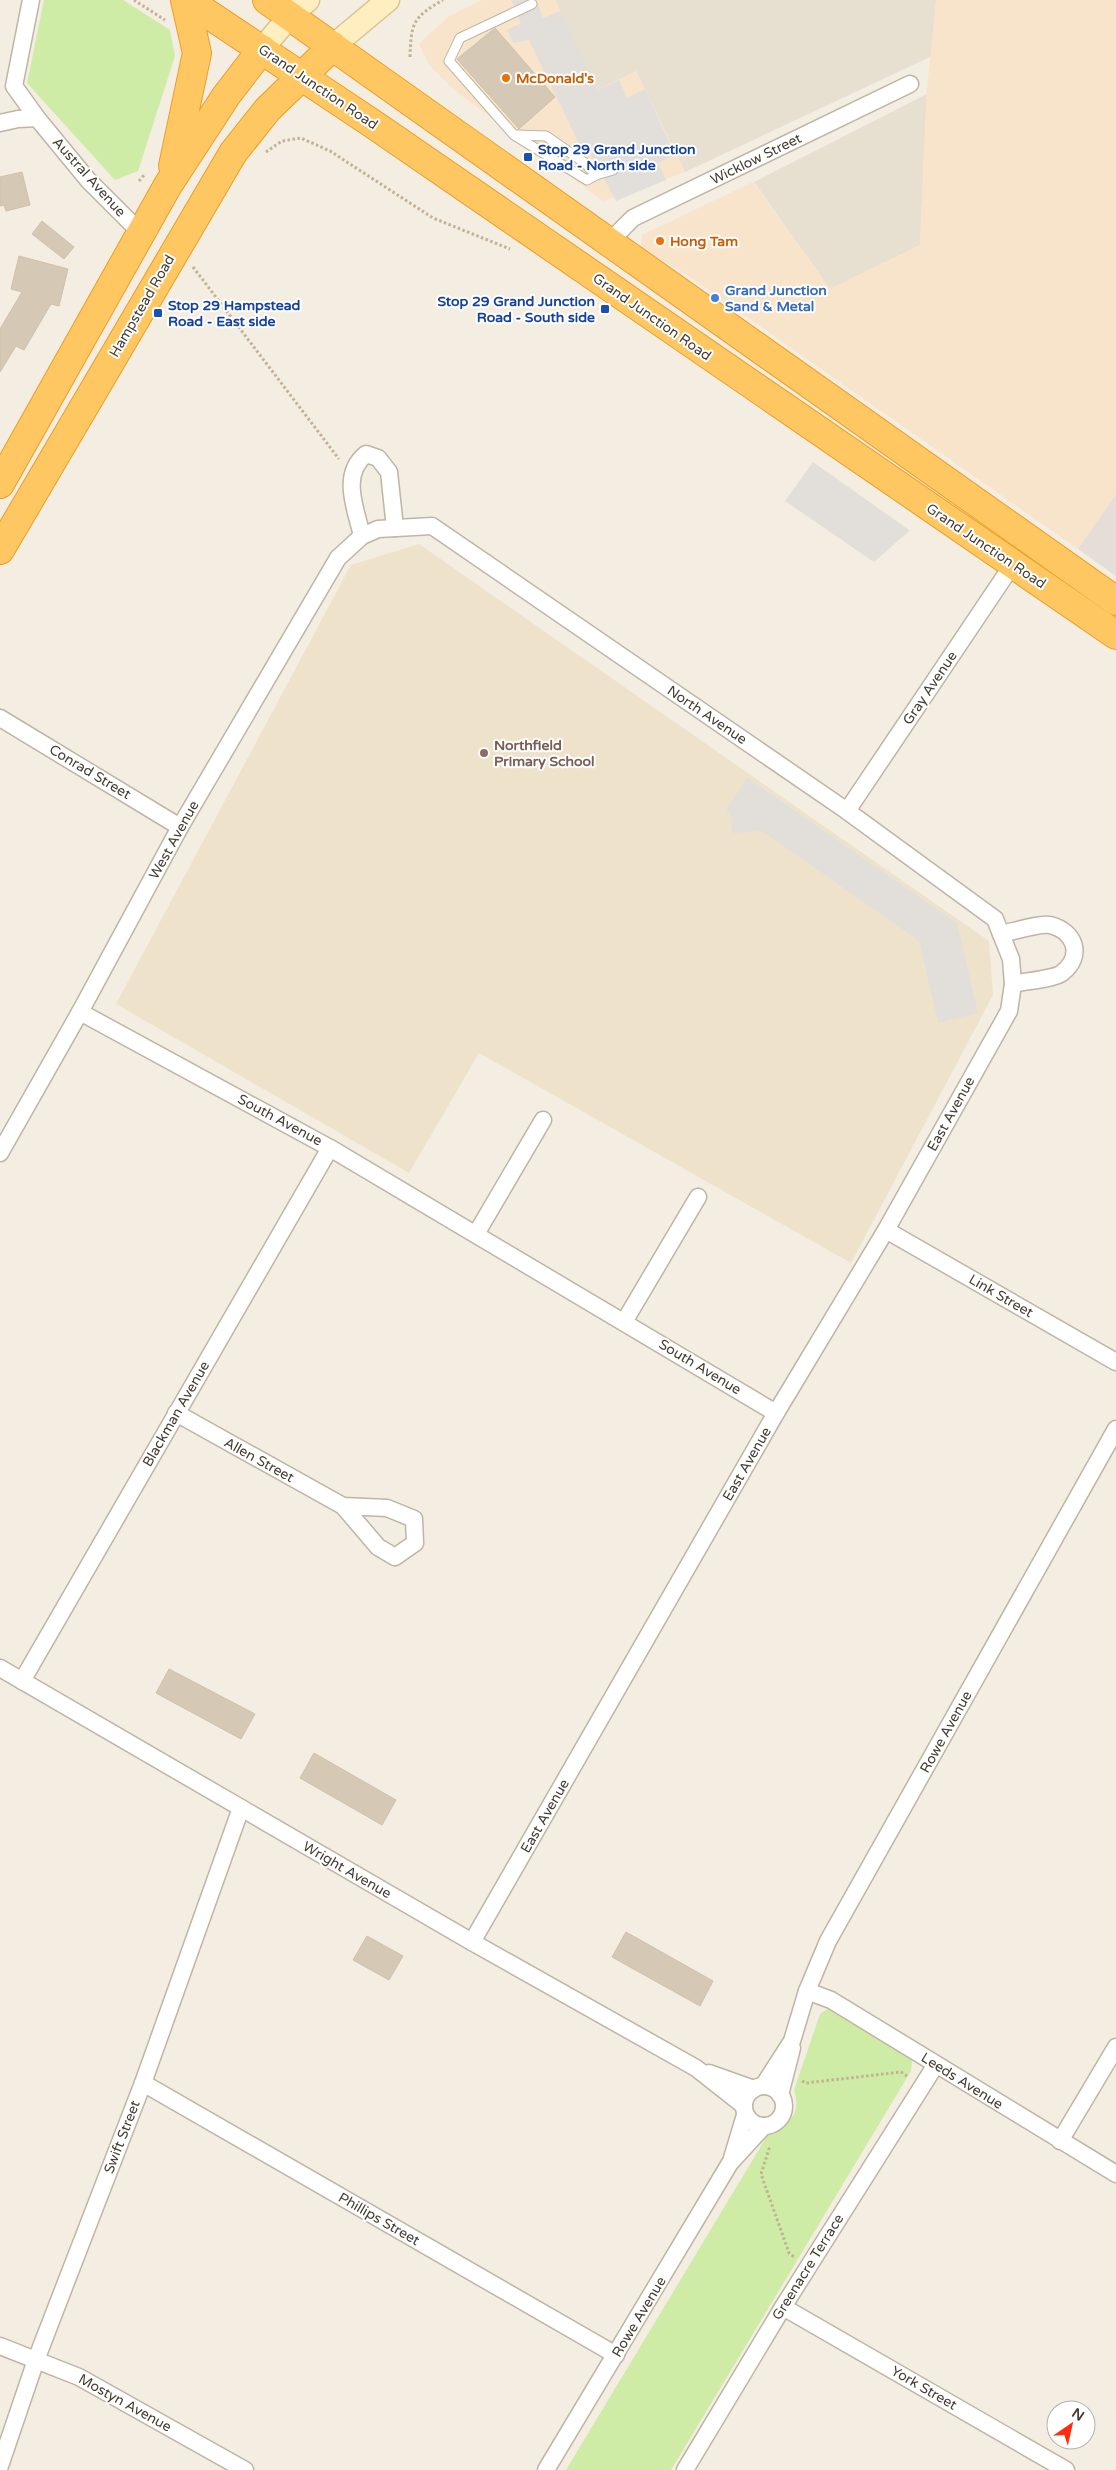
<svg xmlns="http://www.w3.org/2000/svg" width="1116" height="2470" font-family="'Varela Round',sans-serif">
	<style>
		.residential { fill: #e7dfcf }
		.commercial { fill: #f8e4ca }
		.industrial { fill: #e4ded7 }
		.education { fill: #eee3ca }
		.green { fill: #ceeca6 }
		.parking { fill: #e2dfdb }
		.building { fill: #d5c9b6; stroke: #d1c0a9 }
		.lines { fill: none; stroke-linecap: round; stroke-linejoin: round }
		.lane-casing { stroke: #bfb5a4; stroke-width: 11 }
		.street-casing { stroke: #bfb5a4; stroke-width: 19 }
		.secondary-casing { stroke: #dac58f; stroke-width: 25 }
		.highway-casing { stroke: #eb9e23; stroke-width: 30 }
		.path { stroke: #c2b194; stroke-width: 3; stroke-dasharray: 2.5 2.5; stroke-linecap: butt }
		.lane { stroke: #fff; stroke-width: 9 }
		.street { stroke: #fff; stroke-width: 16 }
		.secondary { stroke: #ffeec0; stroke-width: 22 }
		.highway { stroke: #ffc761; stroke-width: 28 }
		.food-dot { fill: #e8710a; stroke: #fff; stroke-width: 2 }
		.transit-dot { fill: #1a4fb4; stroke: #fff; stroke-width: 2 }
		.shop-dot { fill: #3f7fe0; stroke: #fff; stroke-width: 2 }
		.education-dot { fill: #8d6e63; stroke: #fff; stroke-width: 2 }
		.labels { text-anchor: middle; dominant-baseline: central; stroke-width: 4; stroke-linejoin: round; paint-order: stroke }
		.food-label { font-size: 14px; font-weight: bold; fill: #c56008; stroke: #fff; text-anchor: start }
		.street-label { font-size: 14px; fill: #453d32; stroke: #fff }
		.transit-label { font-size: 14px; font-weight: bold; fill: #164399; stroke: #fff; text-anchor: start }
		.shop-label { font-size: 14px; font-weight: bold; fill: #366cbe; stroke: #fff; text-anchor: start }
		.education-label { font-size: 14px; font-weight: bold; fill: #785e54; stroke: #fff; text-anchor: start }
	</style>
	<rect width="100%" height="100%" fill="#f3ede2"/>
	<g class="residential">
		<path d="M555,0H936L932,56L685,172L636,71L598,90Z"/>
		<path d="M927,94L920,245L830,289L754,182Z"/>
	</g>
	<g class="commercial">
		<path d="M482,0H555L598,90L636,71L685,172L603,201L458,93L430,66L419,44L449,16Z"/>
		<path d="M936,0H1116V494L1078,549L687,275L641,247L642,235L753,182L830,289L920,245L926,99Z"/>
	</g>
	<path class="industrial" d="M1116,494V576L1078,549Z"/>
	<path class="education" d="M419,544L989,941L993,995L851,1263L479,1053L409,1173L116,1004L351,565Z"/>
	<g class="green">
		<path d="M44,0H123L170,30L175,56L138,171L115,180L27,83Z"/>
		<path d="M829,2008L840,2010L906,2051L912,2061L911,2071L671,2470H566L767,2136C785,2122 803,2118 794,2090L820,2014Z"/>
	</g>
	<g class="parking">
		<path d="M511,0H536L543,18L561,11L598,90L619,80L627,98L645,89L675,155L658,163L666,180L616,201L590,153L581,148L529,40L513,43L507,30L521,23Z"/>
		<path d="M813,462L909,530V531L874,562L785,501Z"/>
		<path d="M747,777L957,923L978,1013L938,1023L919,941L762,831L732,833L730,814L726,811Z"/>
	</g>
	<g class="building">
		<path d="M495,28L555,97L519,129L457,59Z"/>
		<path d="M22,172L30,205L6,211L4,205L0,206V177Z"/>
		<path d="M42,221L74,247L64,259L32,234Z"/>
		<path d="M19,256L68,269L59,306L51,304L24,350L16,346L0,372V329L22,292L11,289Z"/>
		<path d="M169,1669L255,1714L241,1739L156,1693Z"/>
		<path d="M314,1753L396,1800L382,1825L300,1778Z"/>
		<path d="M626,1932L713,1981L700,2006L612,1957Z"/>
		<path d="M367,1936L403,1956L389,1980L353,1960Z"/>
	</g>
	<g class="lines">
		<g class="lane-casing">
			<g id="lane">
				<path d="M532,4L460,38L449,61L514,135L587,180L596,175L613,170"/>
				<path d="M517,135L546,136L585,163L596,175"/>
			</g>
		</g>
		<g class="street-casing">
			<g id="street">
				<path d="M31,0L14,86L37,118L88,180L142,234"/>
				<path d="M0,123L18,119L37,118"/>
				<path d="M608,243L633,218L910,84"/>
				<path d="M362,536C356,509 340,475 366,454L378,458L389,472L395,528"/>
				<path d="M0,718L180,827"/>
				<path d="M847,811L1013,564"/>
				<path d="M1001,934C1012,932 1040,923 1050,925C1075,931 1084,956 1062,973C1054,979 1025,981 1013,984"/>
				<path d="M80,1012L330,1148L776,1413"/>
				<path d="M0,1153L80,1012L180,827L338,558L362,536L378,529L432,526L847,811L995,919L1011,959L1013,984L1009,1011L886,1230L776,1413L472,1942"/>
				<path d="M886,1230L1116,1362"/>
				<path d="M476,1234L543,1120"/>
				<path d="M624,1322L698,1197"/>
				<path d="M176,1413L343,1506L378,1547L395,1557L415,1543L414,1519L387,1508L343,1506"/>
				<path d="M0,1668L472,1942L696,2068L743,2105"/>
				<path d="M22,1681L330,1148"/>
				<path d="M807,1991L831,2000L1116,2174"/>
				<path d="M709,2073L754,2089"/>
				<path d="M143,2083L616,2355"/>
				<path d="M763,2086L792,2041L807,1991L828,1941L1116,1429"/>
				<circle cx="764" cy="2106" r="20"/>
				<path d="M780,2095L792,2048"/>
				<path d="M1060,2141L1116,2047"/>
				<path d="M732,2158L745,2115"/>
				<path d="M783,2307L1066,2470"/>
				<path d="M0,2346L79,2377L245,2470"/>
				<path d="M0,2466L36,2360L143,2083L241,1808"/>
				<path d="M546,2470L730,2163L764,2126"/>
				<path d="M685,2470L783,2307L935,2066"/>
			</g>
		</g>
		<g class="secondary-casing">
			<g id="secondary">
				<path d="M333,46L388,0"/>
				<path d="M262,49L290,16L308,0"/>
			</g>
		</g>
		<g class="highway-casing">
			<g id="highway">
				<path d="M187,0L373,124L1116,635"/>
				<path d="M267,0L1116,601"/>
				<path d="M173,166L197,53L185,0"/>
				<path d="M0,484L168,185L226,96L262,49"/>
				<path d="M0,550L233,153L267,110L333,46"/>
			</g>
		</g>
		<g class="path">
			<path d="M134,0L165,20"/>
			<path d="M410,57C411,23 413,17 443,0"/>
			<path d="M266,152L282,141L301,138L330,151L433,218L510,249"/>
			<path d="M139,181L145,174"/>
			<path d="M193,267L339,459"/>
			<path d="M802,2081L806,2083L901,2072L907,2076"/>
			<path d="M768,2148L769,2149L761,2174L789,2253L794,2257"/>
		</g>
		<use href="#lane" class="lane"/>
		<use href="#street" class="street"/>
		<use href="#secondary" class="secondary"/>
		<use href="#highway" class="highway"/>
	</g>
	<g class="food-dot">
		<circle cx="506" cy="78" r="5"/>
		<circle cx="660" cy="241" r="5"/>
	</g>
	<g class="transit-dot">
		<rect x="523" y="152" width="10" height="10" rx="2.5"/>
		<rect x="600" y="304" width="10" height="10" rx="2.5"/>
		<rect x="153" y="308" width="10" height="10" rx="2.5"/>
	</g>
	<circle class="shop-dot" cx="715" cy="298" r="5"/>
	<circle class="education-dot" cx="484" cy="753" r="5"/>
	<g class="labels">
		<g class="food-label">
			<text x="516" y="78">McDonald's</text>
			<text x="670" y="241">Hong Tam</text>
		</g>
		<g class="street-label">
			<text transform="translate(318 87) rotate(34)">Grand Junction Road</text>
			<text transform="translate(756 159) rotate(-26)">Wicklow Street</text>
			<text transform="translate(89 177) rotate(48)">Austral Avenue</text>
			<text transform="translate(142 306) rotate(-60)">Hampstead Road</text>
			<text transform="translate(652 317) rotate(35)">Grand Junction Road</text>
			<text transform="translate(986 546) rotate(34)">Grand Junction Road</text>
			<text transform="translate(930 688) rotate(-56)">Gray Avenue</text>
			<text transform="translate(707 715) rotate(34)">North Avenue</text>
			<text transform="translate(90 772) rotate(31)">Conrad Street</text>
			<text transform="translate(174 840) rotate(-61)">West Avenue</text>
			<text transform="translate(951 1114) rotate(-61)">East Avenue</text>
			<text transform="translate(280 1120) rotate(28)">South Avenue</text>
			<text transform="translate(1001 1296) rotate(30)">Link Street</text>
			<text transform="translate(700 1367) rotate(31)">South Avenue</text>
			<text transform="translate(176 1414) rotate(-60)">Blackman Avenue</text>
			<text transform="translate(259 1460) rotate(29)">Allen Street</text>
			<text transform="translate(747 1464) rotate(-60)">East Avenue</text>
			<text transform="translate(946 1732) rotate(-61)">Rowe Avenue</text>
			<text transform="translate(545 1816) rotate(-60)">East Avenue</text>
			<text transform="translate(347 1870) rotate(30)">Wright Avenue</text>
			<text transform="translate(962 2081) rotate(32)">Leeds Avenue</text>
			<text transform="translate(122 2137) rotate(-69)">Swift Street</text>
			<text transform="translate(379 2219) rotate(30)">Phillips Street</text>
			<text transform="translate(808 2267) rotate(-58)">Greenacre Terrace</text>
			<text transform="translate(639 2317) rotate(-59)">Rowe Avenue</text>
			<text transform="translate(924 2388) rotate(30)">York Street</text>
			<text transform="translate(125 2403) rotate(29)">Mostyn Avenue</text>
		</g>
		<g class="transit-label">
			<text x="538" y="149">Stop 29 Grand Junction<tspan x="538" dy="16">Road - North side</tspan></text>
			<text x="595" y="301" text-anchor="end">Stop 29 Grand Junction<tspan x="595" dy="16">Road - South side</tspan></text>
			<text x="168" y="305">Stop 29 Hampstead<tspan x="168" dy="16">Road - East side</tspan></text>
		</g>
		<g class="shop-label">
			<text x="725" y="290">Grand Junction<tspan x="725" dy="16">Sand &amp; Metal</tspan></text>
		</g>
		<g class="education-label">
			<text x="494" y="745">Northfield<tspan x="494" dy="16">Primary School</tspan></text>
		</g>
	</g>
	<g transform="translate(1071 2425) rotate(34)"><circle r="24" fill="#ffffff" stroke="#b5b1ad"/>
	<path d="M0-4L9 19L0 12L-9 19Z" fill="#ff2c0d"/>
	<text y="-8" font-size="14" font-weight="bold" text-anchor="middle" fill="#453d32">N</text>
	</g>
</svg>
